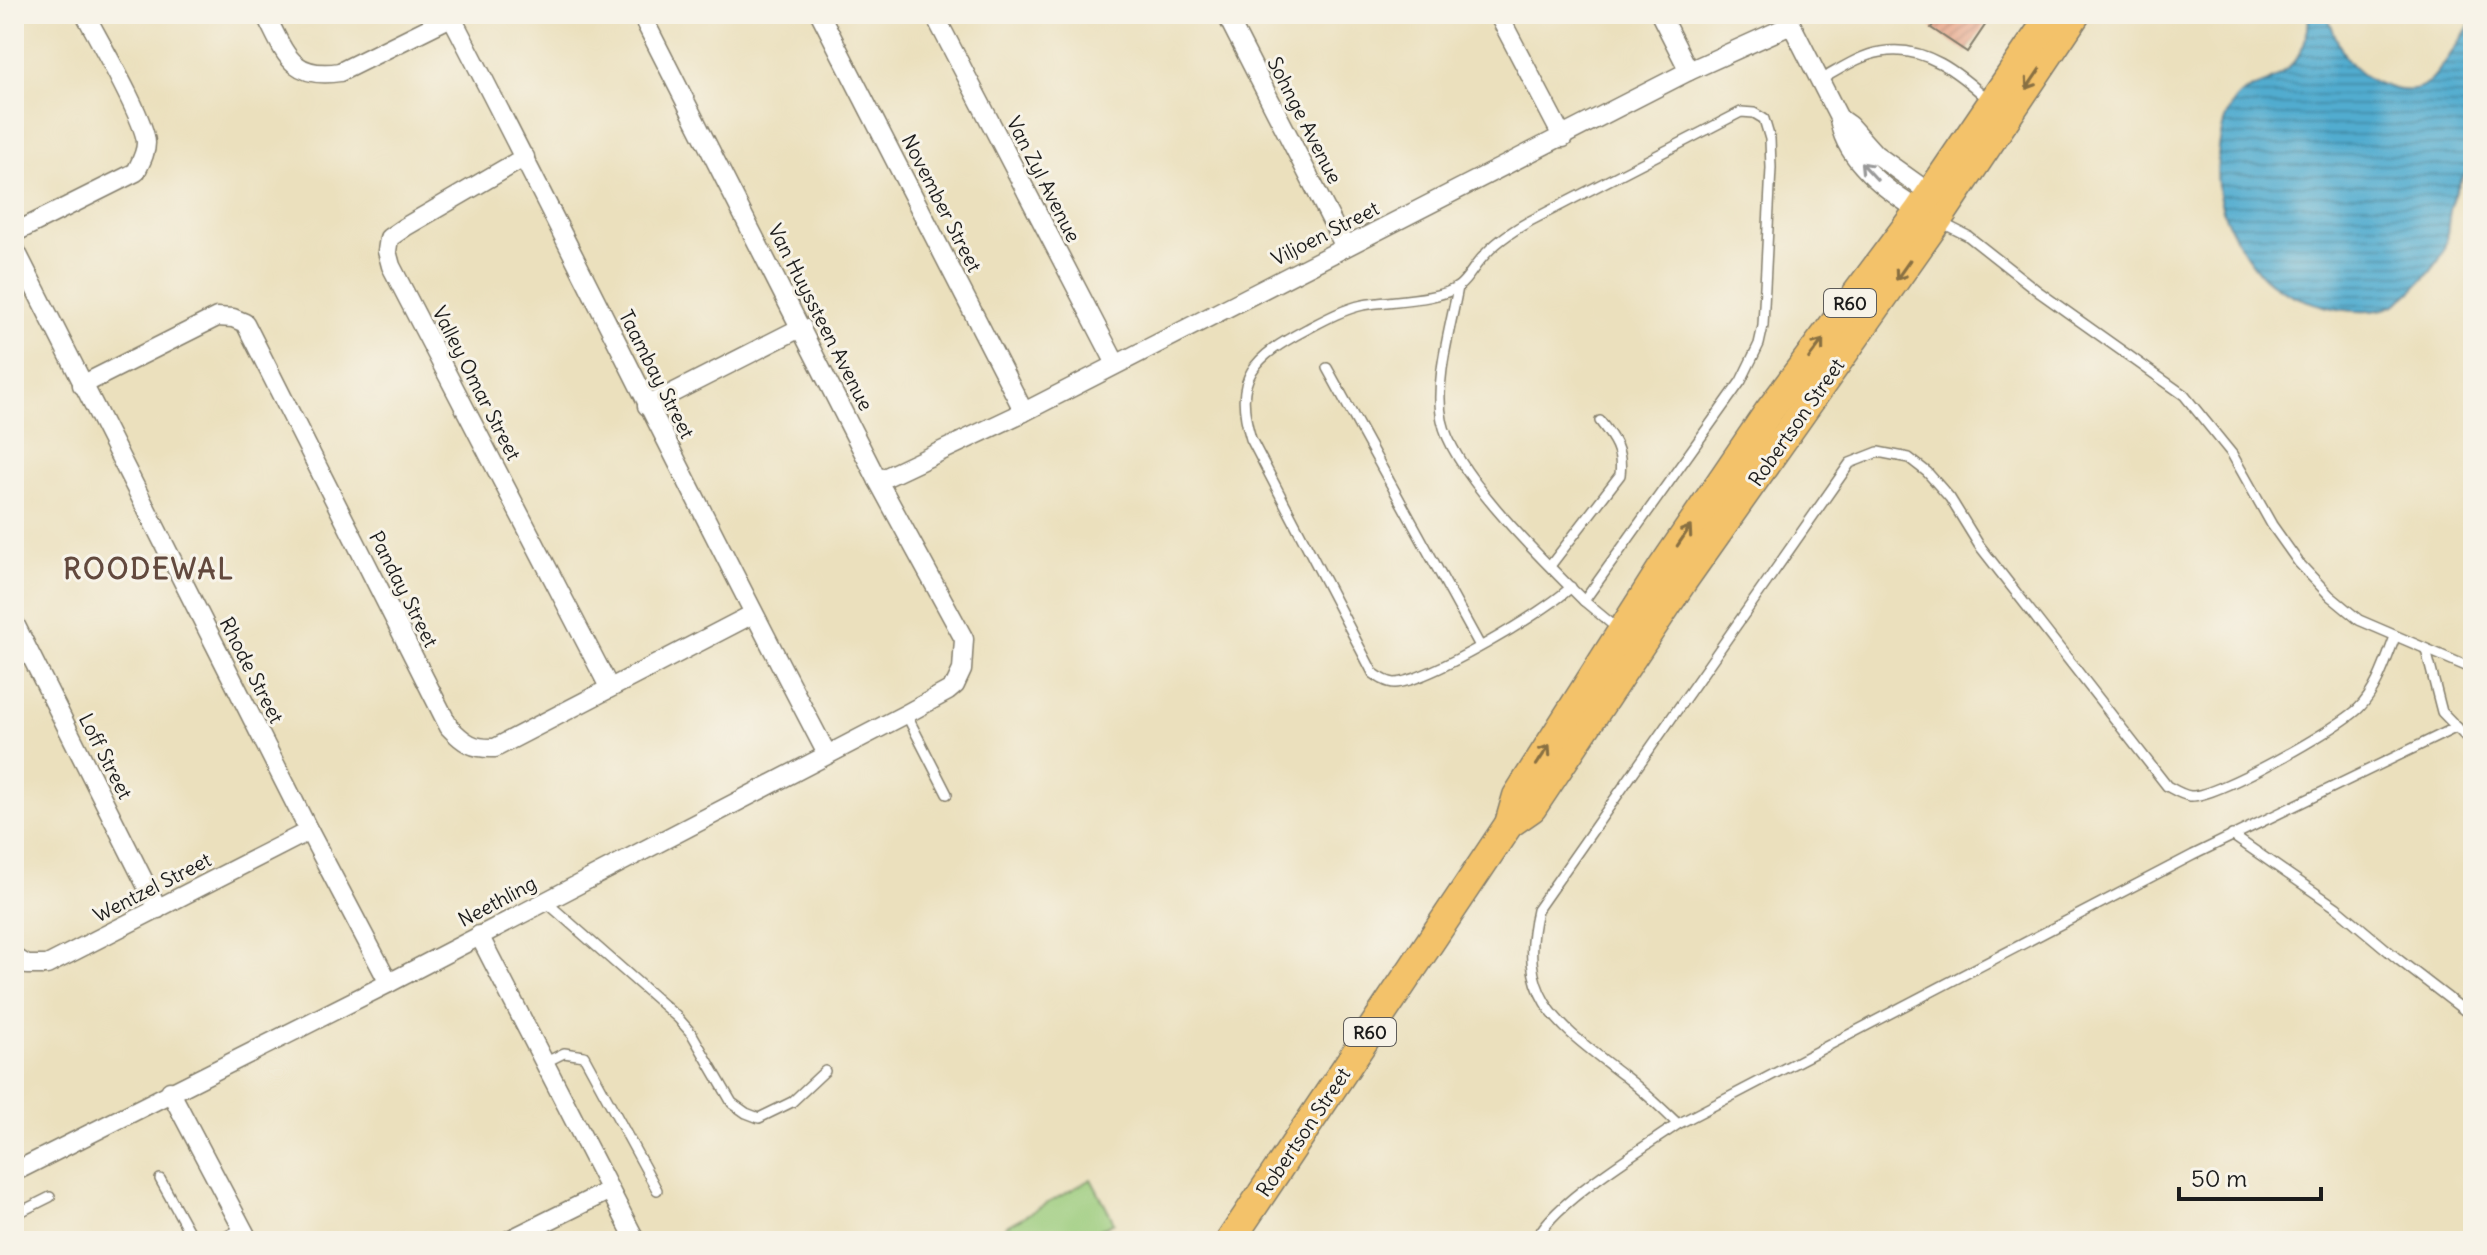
<svg xmlns="http://www.w3.org/2000/svg" width="2487" height="1255" font-family="Delius,sans-serif">
	<style>
		.grass { fill: #9acb7a; stroke: #5b744b; stroke-width: 2 }
		.water { fill: url(#water-rules); stroke: #366476; stroke-width: 2 }
		.building { fill: url(#building-hatch) }
		.lines { fill: none; stroke-linecap: round; stroke-linejoin: round }
		.service-casing { stroke: #847e6c; stroke-width: 12 }
		.minor-casing { stroke: #847e6c; stroke-width: 21 }
		.primary-casing { stroke: #847e6c; stroke-width: 31 }
		.service { stroke: #fff; stroke-width: 9 }
		.minor { stroke: #fff; stroke-width: 18 }
		.primary { stroke: #f3c26a; stroke-width: 28 }
		.oneway { stroke: #886f43 }
		.oneway2 { stroke: #999 }
		.labels { text-anchor: middle; dominant-baseline: central; stroke-width: 6; stroke-linejoin: round; paint-order: stroke }
		.shield { fill: #f7f3e8; stroke: #5e5c59; stroke-width: 2 }
		.shield-label { font-size: 18px; font-weight: bold; fill: #1c1c1c }
		.street-label { font-size: 20px; fill: #1c1c1c; stroke: #f7f3e8 }
		.district-label { font-size: 28px; font-weight: bold; letter-spacing: 2px; fill: #62493e; stroke: #f7f3e8 }
	</style>
	<defs>
		<pattern id="water-rules" width="6" height="5" patternUnits="userSpaceOnUse" patternTransform="scale(2)"><rect width="6" height="5" fill="#51accf"/><path d="M0 2.5h6" fill="none" stroke="#428ba7"/></pattern>
		<pattern id="building-hatch" width="6" height="6" patternUnits="userSpaceOnUse" patternTransform="scale(2)"><rect width="6" height="6" fill="#e59c7e"/><path d="M-1 1l2-2M0 6l6-6M5 7l2-2" fill="none" stroke="#b97e66"/></pattern>
	</defs>
	<rect width="100%" height="100%" fill="#f7f3e8"/>
	<filter id="ink" filterUnits="userSpaceOnUse"><feTurbulence type="fractalNoise" baseFrequency=".0125" numOctaves="2"/><feDisplacementMap in="SourceGraphic" scale="16" xChannelSelector="R" yChannelSelector="G"/><feConvolveMatrix kernelMatrix="1 2 1 2 8 2 1 2 1" color-interpolation-filters="sRGB"/></filter>
	<filter id="wash" filterUnits="userSpaceOnUse"><feTurbulence type="fractalNoise" baseFrequency=".006" numOctaves="4" result="noise"/><feDisplacementMap in="SourceGraphic" scale="32" xChannelSelector="R" yChannelSelector="G"/><feGaussianBlur stdDeviation="1.8" result="paint"/><feColorMatrix in="noise" values="0 0 0 0 0 0 0 0 0 0 0 0 0 0 0 0 0 1.4 0 .05"/><feComposite in="paint" operator="in"/></filter>
	<g filter="url(#wash)">
		<rect width="100%" height="100%" fill="#ebe0bd"/>
		<path class="grass" d="M1091,1179L1114,1222L1079,1241H1013L1005,1227Z"/>
		<path class="water" d="M2309,14H2327C2334,32 2341,56 2356,69C2370,83 2406,98 2424,86C2438,77 2462,36 2473,21V163C2463,175 2455,190 2451,206C2447,221 2449,239 2442,254C2436,268 2406,300 2392,306C2370,316 2335,310 2314,303C2295,297 2274,288 2261,274C2244,254 2225,225 2220,199C2214,172 2218,114 2240,95C2247,89 2259,86 2268,82C2296,68 2309,45 2309,14Z"/>
		<g id="blocks">
			<path class="building" d="M1940,14H1977L1988,21L1967,52L1931,28Z"/>
		</g>
	</g>
	<g filter="url(#ink)">
		<use href="#blocks" fill-opacity="0" stroke="#847e6c" stroke-width="2"/>
		<g class="lines">
			<g class="service-casing">
				<g id="service">
					<path d="M1820,80C1839,70 1860,55 1881,52C1925,44 1960,74 1990,101"/>
					<path d="M1942,223L1968,236L2039,292L2184,395L2232,454L2272,525L2299,563L2330,596L2359,620L2473,669"/>
					<path d="M1458,287C1451,327 1434,381 1442,420C1453,474 1544,561 1584,601"/>
					<path d="M1327,368L1480,646"/>
					<path d="M1550,566L1620,475C1623,451 1614,439 1600,421"/>
					<path d="M1571,587C1547,611 1427,682 1395,683C1387,683 1380,678 1373,673L1251,439C1232,376 1254,357 1307,329C1324,320 1344,309 1363,305C1388,300 1439,301 1459,286C1468,279 1474,266 1482,258C1495,242 1512,231 1530,221L1741,112L1754,113L1764,119L1770,139L1771,168L1763,326L1759,344L1741,381L1584,601L1619,630"/>
					<path d="M2426,650L2442,712L2473,744"/>
					<path d="M906,714L947,794"/>
					<path d="M2232,835L2337,908L2399,960L2473,1017"/>
					<path d="M544,900L678,1018L692,1034L732,1103L746,1113L759,1118L792,1102L825,1071"/>
					<path d="M544,1063L564,1053L584,1056L657,1190"/>
					<path d="M1678,1124C1660,1107 1643,1090 1623,1075C1559,1025 1516,1000 1537,910L1850,463L1878,452L1909,458L1927,472L1950,498L1979,545L2167,786C2173,789 2182,795 2190,796C2216,798 2339,728 2359,708C2377,690 2386,660 2395,637"/>
					<path d="M160,1179L194,1241"/>
					<path d="M14,1215L50,1197"/>
					<path d="M218,1241L242,1228"/>
					<path d="M1536,1241C1548,1205 1645,1147 1678,1124L2193,855L2457,727"/>
				</g>
			</g>
			<g class="minor-casing">
				<g id="minor">
					<path d="M265,14C285,52 290,80 340,72L451,17"/>
					<path d="M450,14C578,260 698,509 827,754"/>
					<path d="M820,14L1024,412"/>
					<path d="M934,14L1116,364"/>
					<path d="M1226,14L1345,247"/>
					<path d="M1498,14L1563,138"/>
					<path d="M1660,14L1689,71"/>
					<path d="M1787,16L1839,118C1844,162 1892,195 1927,215"/>
					<path d="M1839,118L1849,125L1875,154L1938,199"/>
					<path d="M525,157L405,227L389,238L387,251L391,266L609,687"/>
					<path d="M14,233L136,172C140,163 146,154 146,143C146,121 98,39 85,14"/>
					<path d="M14,247L309,831L389,983"/>
					<path d="M82,385L217,317L233,318L245,323L449,727C464,743 473,749 495,748L753,614"/>
					<path d="M647,406L802,327"/>
					<path d="M878,481L1024,412L1689,71L1791,25"/>
					<path d="M14,622L158,909"/>
					<path d="M479,935L636,1241"/>
					<path d="M14,957L27,965H47L309,831"/>
					<path d="M170,1091L249,1241"/>
					<path d="M14,1172L389,983L906,714L948,691L955,685L962,670L964,639L878,481L641,14"/>
					<path d="M507,1241L608,1191"/>
				</g>
			</g>
			<g class="primary-casing">
				<g id="primary">
					<path d="M1509,824L1532,808L1683,581L1937,221L2076,14"/>
					<path d="M1230,1241L1509,824L1517,796L1662,568L1769,411L1919,210L2052,14"/>
				</g>
			</g>
			<use href="#service" class="service"/>
			<use href="#minor" class="minor"/>
			<use href="#primary" class="primary"/>
		</g>
		<defs><path id="oneway-shaft" d="M-6 0H5M1.5-3L5.5 0L1.5 3" fill="none" stroke-width="1.6" stroke-linecap="round" stroke-linejoin="round" transform="scale(2)"/></defs>
		<g class="oneway">
			<use href="#oneway-shaft" transform="translate(2033 79) rotate(124)"/>
			<use href="#oneway-shaft" transform="translate(1903 270) rotate(125)"/>
			<use href="#oneway-shaft" transform="translate(1816 349) rotate(-53)"/>
			<use href="#oneway-shaft" transform="translate(1684 536) rotate(-56)"/>
			<use href="#oneway-shaft" transform="translate(1543 755) rotate(-57)"/>
		</g>
		<use class="oneway2" href="#oneway-shaft" transform="translate(1869 171) rotate(-133)"/>
	</g>
	<g class="labels">
		<g class="shield">
			<rect x="1824" y="289" width="52" height="28" rx="6"/>
			<rect x="1344" y="1018" width="52" height="28" rx="6"/>
		</g>
		<g class="shield-label">
			<text x="1850" y="303">R60</text>
			<text x="1370" y="1032">R60</text>
		</g>
		<g class="street-label">
			<text transform="translate(1305 120) rotate(63)">Sohnge Avenue</text>
			<text transform="translate(1044 179) rotate(63)">Van Zyl Avenue</text>
			<text transform="translate(942 203) rotate(63)">November Street</text>
			<text transform="translate(1325 233) rotate(-27)">Viljoen Street</text>
			<text transform="translate(821 317) rotate(63)">Van Huyssteen Avenue</text>
			<text transform="translate(657 374) rotate(63)">Taambay Street</text>
			<text transform="translate(477 383) rotate(63)">Valley Omar Street</text>
			<text transform="translate(1796 422) rotate(-55)">Robertson Street</text>
			<text transform="translate(404 589) rotate(63)">Panday Street</text>
			<text transform="translate(252 670) rotate(63)">Rhode Street</text>
			<text transform="translate(106 756) rotate(63)">Loff Street</text>
			<text transform="translate(152 887) rotate(-27)">Wentzel Street</text>
			<text transform="translate(497 901) rotate(-28)">Neethling</text>
			<text transform="translate(1303 1132) rotate(-56)">Robertson Street</text>
		</g>
		<g class="district-label">
			<text x="149" y="569">ROODEWAL</text>
		</g>
	</g>
	<rect width="2487" height="1255" fill="none" stroke="#f7f3e8" stroke-width="48"/>
	<path d="M2179 1187v12h142v-12" fill="none" stroke="#1c1c1c" stroke-width="4"/>
	<text x="2191" y="1187" font-size="24" fill="#1c1c1c" stroke="#f7f3e8" stroke-width="6" paint-order="stroke">50 m</text>
</svg>
